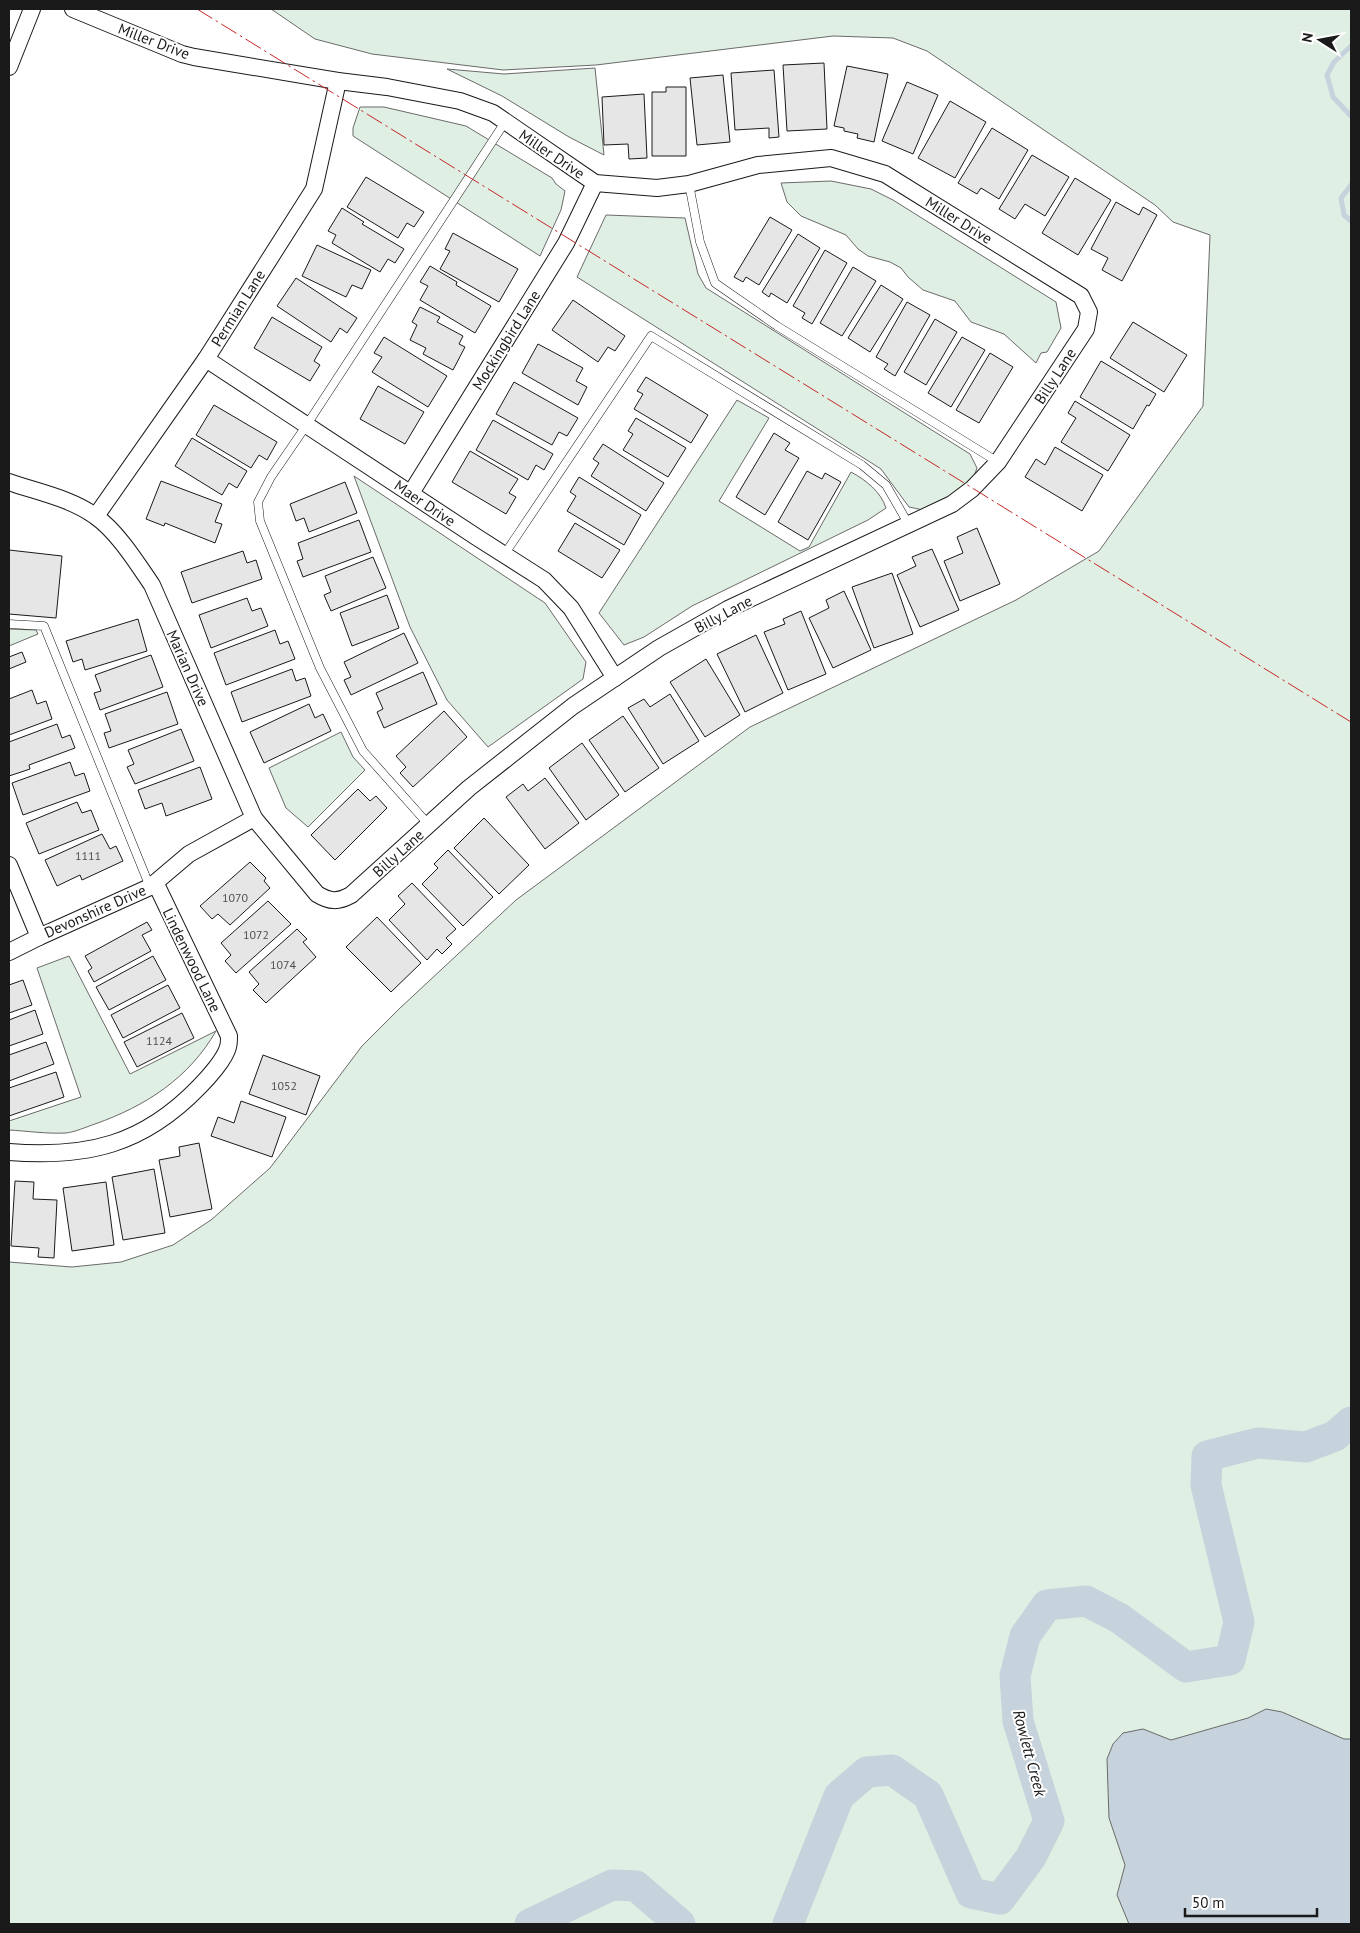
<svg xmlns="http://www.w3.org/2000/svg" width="1360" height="1933" font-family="'PT Sans',sans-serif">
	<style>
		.green { fill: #e0efe3; stroke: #6a6a6a }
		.water { fill: #c6d2dc; stroke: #6a6a6a }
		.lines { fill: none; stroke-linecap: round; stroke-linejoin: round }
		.stream { stroke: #c6d2dc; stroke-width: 5 }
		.river { stroke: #c6d2dc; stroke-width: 31 }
		.building { fill: #e6e6e6; stroke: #1a1a1a }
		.lane-casing { stroke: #1a1a1a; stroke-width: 9 }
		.street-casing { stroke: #1a1a1a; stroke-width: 18 }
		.lane { stroke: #fff; stroke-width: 8 }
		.street { stroke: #fff; stroke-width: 16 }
		.power { stroke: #c62828; stroke-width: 1; stroke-dasharray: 18 4 2.5 4; stroke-linecap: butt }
		.labels { text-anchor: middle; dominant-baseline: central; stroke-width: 4; stroke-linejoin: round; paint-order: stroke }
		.number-label { font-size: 12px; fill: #4d4d4d }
		.street-label { font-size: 15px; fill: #1a1a1a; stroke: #fff }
		.water-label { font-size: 16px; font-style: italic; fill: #1a1a1a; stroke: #fff }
	</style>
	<rect width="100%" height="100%" fill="#fff"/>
	<g class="green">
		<path d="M271,9H1351V1924H9V1262L72,1267L121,1262L173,1245L211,1220L270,1168L362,1046L399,1009L516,900L750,727L1016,600L1099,551L1203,406L1210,235L1173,222L1155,205L927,51L893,38L833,36L596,65L503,70L372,54L315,39Z"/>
		<path d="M595,68L604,155L569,137L502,96L447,69L504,74Z"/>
		<path d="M360,107H384L466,126L552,178L556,184L565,191L561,210L540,256L353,136V128Z"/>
		<path d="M831,181L871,189L893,200L1056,302L1061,328L1047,352L1041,353L1036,363L1004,334L971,322L955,301L923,290L908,277L901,268L890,262L868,256L858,249L846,235L801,216L787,202L781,183Z"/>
		<path d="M606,215L685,218L698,274L706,288L970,454L977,468L973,479L950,497L923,510L909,507L881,469L577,277Z"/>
		<path d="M737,400L769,418L719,501L800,551L809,547L851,472C866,480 881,492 886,508L868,520L692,606L644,637L624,645L599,613Z"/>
		<path d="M354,476L545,603L586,662L583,679L488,747L447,700L410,627Z"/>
		<path d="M9,629L36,630L38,634L9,646Z"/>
		<path d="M341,732L353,757L365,770L308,827L286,808L269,768Z"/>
		<path d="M69,956L130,1074L216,1031C189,1078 146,1106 95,1124C86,1127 75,1132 66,1133C47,1134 27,1131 9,1130V1121L81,1097L37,968Z"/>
	</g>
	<path class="water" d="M1266,1709L1282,1712L1344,1739H1351V1924H1129L1117,1895L1125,1865L1109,1818L1107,1759L1113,1744L1123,1733L1143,1729L1171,1740L1248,1718Z"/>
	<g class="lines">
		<g class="stream">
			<path d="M1351,46L1334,62L1327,75L1333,97L1351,116"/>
			<path d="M1351,185L1341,198L1344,215L1351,221"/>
		</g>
		<g class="river">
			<path d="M530,1924L612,1885L636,1886L680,1924"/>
			<path d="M788,1924L839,1796L867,1772L892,1770L928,1795L971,1893L1000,1899L1031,1857L1049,1821L1018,1721L1015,1676L1025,1636L1047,1605L1086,1601L1119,1618L1186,1667L1230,1660L1239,1622L1206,1485L1207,1456L1258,1443L1306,1447L1335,1436L1351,1422"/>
		</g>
	</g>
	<g class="building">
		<path d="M824,63L827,129L787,131L783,65Z"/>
		<path d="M847,66L888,74L874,142L857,138L858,134L844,131V128L834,126Z"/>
		<path d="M774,70L779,137L769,138V128L735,130L731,73Z"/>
		<path d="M723,75L730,142L697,145L690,78Z"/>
		<path d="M907,82L938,95L913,154L882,141Z"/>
		<path d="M666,87H686V156H652V92H666Z"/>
		<path d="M644,94L647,158L629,159L628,144L604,145L602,97Z"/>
		<path d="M950,101L986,122L955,178L918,158Z"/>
		<path d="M992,128L1028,150L999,199L981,188L977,194L958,183Z"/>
		<path d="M1032,155L1069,177L1045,216L1025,204L1015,219L999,209Z"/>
		<path d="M366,177L424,212L414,227L407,223L398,238L347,207Z"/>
		<path d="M1075,178L1111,200L1078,255L1042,233Z"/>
		<path d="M1116,202L1139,215L1143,207L1157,215L1122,281L1102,270L1108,258L1091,249Z"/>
		<path d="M342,208L364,222L362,224L404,249L395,263L388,259L380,272L332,243L336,235L328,231Z"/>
		<path d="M770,217L792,230L759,285L746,277L743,282L734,277Z"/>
		<path d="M453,233L518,269L499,302L440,269L450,251L445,249Z"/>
		<path d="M798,234L820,248L787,303L771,293L769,297L762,292Z"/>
		<path d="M317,245L371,270L362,289L352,285L346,297L302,276Z"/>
		<path d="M825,250L847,263L812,324L802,318L805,313L793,306Z"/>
		<path d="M430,266L457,282L456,285L491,306L475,333L420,300L428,286L420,282Z"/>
		<path d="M853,267L876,281L842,336L820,323Z"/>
		<path d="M296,278L357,318L347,333L340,328L331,342L277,306Z"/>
		<path d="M881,285L903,299L870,352L848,338Z"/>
		<path d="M573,300L625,336L615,351L608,347L598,362L552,330Z"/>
		<path d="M907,302L930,315L895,376L884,369L888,364L876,357Z"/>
		<path d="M420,307L440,317L437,322L463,336L459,344L465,347L453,370L423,354L426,348L410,340L417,325L412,322Z"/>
		<path d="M272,317L322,347L314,361L320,365L310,381L254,348Z"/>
		<path d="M935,319L957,332L926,385L904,372Z"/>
		<path d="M1133,322L1187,355L1164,392L1110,358Z"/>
		<path d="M384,337L447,376L428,407L372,372L382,357L374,353Z"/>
		<path d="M962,337L985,350L951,407L928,393Z"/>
		<path d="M538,344L583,368L576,381L587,387L578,405L522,373Z"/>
		<path d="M990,353L1013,367L979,423L956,410Z"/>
		<path d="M1101,361L1156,394L1149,406L1147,405L1133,429L1080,397Z"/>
		<path d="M646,377L708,415L691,443L634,409L643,394L637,391Z"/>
		<path d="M514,382L578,418L567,436L559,432L552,445L496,414Z"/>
		<path d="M378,386L424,412L405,444L360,419Z"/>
		<path d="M1075,401L1130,435L1108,471L1061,442L1076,418L1068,413Z"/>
		<path d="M214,405L277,442L267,460L259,455L251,468L196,435Z"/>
		<path d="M636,418L686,448L668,477L623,450L633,434L628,431Z"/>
		<path d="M493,420L553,454L544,470L536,465L528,480L476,450Z"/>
		<path d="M774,433L790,443L785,450L799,458L765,515L736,497Z"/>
		<path d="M192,438L247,471L237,488L229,483L222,495L175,466Z"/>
		<path d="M603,444L664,483L646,511L591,476L599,463L593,459Z"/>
		<path d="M1055,447L1103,475L1082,511L1025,477L1036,459L1045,465Z"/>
		<path d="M470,451L518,479L509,493L516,497L506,514L452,482Z"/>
		<path d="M807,471L822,479L825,473L841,482L808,540L778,522Z"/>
		<path d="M579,477L641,515L624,545L567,511L576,496L570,492Z"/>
		<path d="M161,481L222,504L215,522L222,524L215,543L165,523L164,526L146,519Z"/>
		<path d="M345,482L357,513L309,532L304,518L296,521L290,504Z"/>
		<path d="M359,520L371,552L303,577L297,561L303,559L298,543Z"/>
		<path d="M575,523L620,550L602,578L558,551Z"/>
		<path d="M977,528L1000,584L960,601L944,561L963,553L957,537Z"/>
		<path d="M932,549L959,610L920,627L897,575L916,566L912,557Z"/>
		<path d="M9,550L62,556L56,618L9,614Z"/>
		<path d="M243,551L247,563L256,560L262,579L192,603L181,572Z"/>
		<path d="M373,557L386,588L331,611L324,595L331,592L325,576Z"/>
		<path d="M892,573L913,634L874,648L852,587Z"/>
		<path d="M844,591L871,650L833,668L809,618L829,608L826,600Z"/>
		<path d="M387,595L399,628L352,646L340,613Z"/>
		<path d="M247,598L252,611L261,608L268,626L211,648L199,615Z"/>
		<path d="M801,611L826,674L788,690L764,632L785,624L783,619Z"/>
		<path d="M138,619L147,651L85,670L82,659L73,662L66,641Z"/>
		<path d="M275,630L280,644L288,641L295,659L226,685L214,653Z"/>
		<path d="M404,633L418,663L351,695L344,680L351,677L344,662Z"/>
		<path d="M756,635L783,693L745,712L717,654Z"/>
		<path d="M22,652L26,662L9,669V657Z"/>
		<path d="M151,655L163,687L100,710L94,693L101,691L95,675Z"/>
		<path d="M706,659L740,715L705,737L670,682Z"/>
		<path d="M292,669L296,681L305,678L311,696L242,722L231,692Z"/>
		<path d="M423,672L437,704L384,728L377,712L383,709L376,693Z"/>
		<path d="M32,690L37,704L46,701L52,719L9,735V699Z"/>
		<path d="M167,692L178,724L109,748L104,733L111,731L105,714Z"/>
		<path d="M670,694L699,741L663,764L628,708L644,699L650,707Z"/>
		<path d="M309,704L315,718L323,714L331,731L264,763L250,732Z"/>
		<path d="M444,711L467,737L413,787L400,773L406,767L396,756Z"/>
		<path d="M623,716L659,768L625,792L589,740Z"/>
		<path d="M57,724L62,738L70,735L75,748L29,765L30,769L9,776V742Z"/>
		<path d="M181,729L194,761L135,784L127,767L134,764L128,750Z"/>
		<path d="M582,743L619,795L586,820L549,768Z"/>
		<path d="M70,762L75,776L84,773L90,791L23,815L12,783Z"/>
		<path d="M200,767L212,799L166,816L162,803L145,809L138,790Z"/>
		<path d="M545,778L579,823L545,849L506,797L523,784L528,791Z"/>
		<path d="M358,789L370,801L376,796L387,808L335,860L311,835Z"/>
		<path d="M77,802L82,813L91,810L99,830L39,854L26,823Z"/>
		<path d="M484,818L529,865L499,894L454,848Z"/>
		<path d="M102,834L110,849L116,846L123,861L82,880L80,875L57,886L45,860Z"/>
		<path d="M448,850L493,897L463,926L422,884L438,868L434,864Z"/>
		<path d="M250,862L266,878L264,881L270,888L230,925L218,914L212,919L200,906Z"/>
		<path d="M412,883L456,929L446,938L452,944L442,954L437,949L427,960L389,920L405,904L398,896Z"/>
		<path d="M268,901L291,924L236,973L225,961L231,955L221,943Z"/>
		<path d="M377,917L421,963L391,992L346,947Z"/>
		<path d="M147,922L152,930L142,935L151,951L94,982L88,971L92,968L85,956Z"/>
		<path d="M297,929L307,939L303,942L316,957L266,1003L253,990L259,984L249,972Z"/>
		<path d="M153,956L166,980L109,1010L96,987Z"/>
		<path d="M23,980L32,1005L9,1013V985Z"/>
		<path d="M168,985L180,1008L123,1038L111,1015Z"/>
		<path d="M35,1010L43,1034L9,1046V1020Z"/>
		<path d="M182,1013L194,1038L137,1067L124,1042Z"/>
		<path d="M46,1042L54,1064L9,1081V1055Z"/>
		<path d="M263,1055L320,1076L306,1115L249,1094Z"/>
		<path d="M56,1072L64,1097L9,1116V1088Z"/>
		<path d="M241,1101L286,1117L272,1157L211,1136L218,1117L234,1123Z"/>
		<path d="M199,1143L212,1209L170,1217L159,1160L180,1156L179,1147Z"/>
		<path d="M154,1169L165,1233L123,1240L112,1177Z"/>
		<path d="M15,1181L34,1182L33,1199L57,1200L54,1258L38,1257L39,1248L11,1246Z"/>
		<path d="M106,1182L114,1245L72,1251L63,1188Z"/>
	</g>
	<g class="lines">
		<g class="lane-casing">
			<g id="lane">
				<path d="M689,184L700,242L715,283L777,326L998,462"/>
				<path d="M504,555L651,336L862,465L886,485L909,525"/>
				<path d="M9,624L44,626L150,887"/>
				<path d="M429,825L363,751L320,668L260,521L258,502L271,477L306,426L505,122"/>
			</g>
		</g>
		<g class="street-casing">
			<g id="street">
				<path d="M9,67L32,9"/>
				<path d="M206,359L478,538L544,580L571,608L615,678"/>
				<path d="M9,482C37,492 70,498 95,516C117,531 137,563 152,585L254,818L317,894C330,902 338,902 351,895L469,788L573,706L659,648L728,609L952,504L972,489L998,462L1086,329L1089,312L1081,296L885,174L831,158L758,165L689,184L657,188L595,183L493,113L460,101L387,87L338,81L194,57L182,54L73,9"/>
				<path d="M411,493L566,243L595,183"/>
				<path d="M96,516L206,359L314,189L338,81"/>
				<path d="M9,865L39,937"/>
				<path d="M9,952L39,937L150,887L189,854L254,818"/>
				<path d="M9,1152C87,1158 143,1145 199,1087C208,1078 225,1059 228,1047C229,1044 229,1039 229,1036L156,884"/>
			</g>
		</g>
		<use href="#lane" class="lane"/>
		<use href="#street" class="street"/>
		<path class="power" d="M197,9L1351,722"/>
	</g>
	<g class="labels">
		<g class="number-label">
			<text x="88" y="855">1111</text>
			<text x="235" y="897">1070</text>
			<text x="256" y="934">1072</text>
			<text x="283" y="964">1074</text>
			<text x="159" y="1040">1124</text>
			<text x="284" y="1085">1052</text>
		</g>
		<g class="street-label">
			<text transform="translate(154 41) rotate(21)">Miller Drive</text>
			<text transform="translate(552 154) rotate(34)">Miller Drive</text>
			<text transform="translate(959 220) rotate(32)">Miller Drive</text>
			<text transform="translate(238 308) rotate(-58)">Permian Lane</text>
			<text transform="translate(506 340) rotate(-58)">Mockingbird Lane</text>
			<text transform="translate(1055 376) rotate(-57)">Billy Lane</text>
			<text transform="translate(425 503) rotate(34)">Maer Drive</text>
			<text transform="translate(723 614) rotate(-28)">Billy Lane</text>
			<text transform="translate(188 668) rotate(66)">Marian Drive</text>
			<text transform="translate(398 853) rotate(-42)">Billy Lane</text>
			<text transform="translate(95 911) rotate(-24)">Devonshire Drive</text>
			<text transform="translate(192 960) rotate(64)">Lindenwood Lane</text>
		</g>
		<g class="water-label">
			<text transform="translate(1030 1753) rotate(75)">Rowlett Creek</text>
		</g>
	</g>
	<rect width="1360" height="1933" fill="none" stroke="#1a1a1a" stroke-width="20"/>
	<g transform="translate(1320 40) rotate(281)" stroke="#ffffff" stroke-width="4" paint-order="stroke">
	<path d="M0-4L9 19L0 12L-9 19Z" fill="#1a1a1a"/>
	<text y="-8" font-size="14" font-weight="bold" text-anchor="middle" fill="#1a1a1a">N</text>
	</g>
	<path d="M1185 1908v8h132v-8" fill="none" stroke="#1a1a1a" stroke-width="2.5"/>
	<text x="1192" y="1908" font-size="15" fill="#1a1a1a" stroke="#ffffff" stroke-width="4" paint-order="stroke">50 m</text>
</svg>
